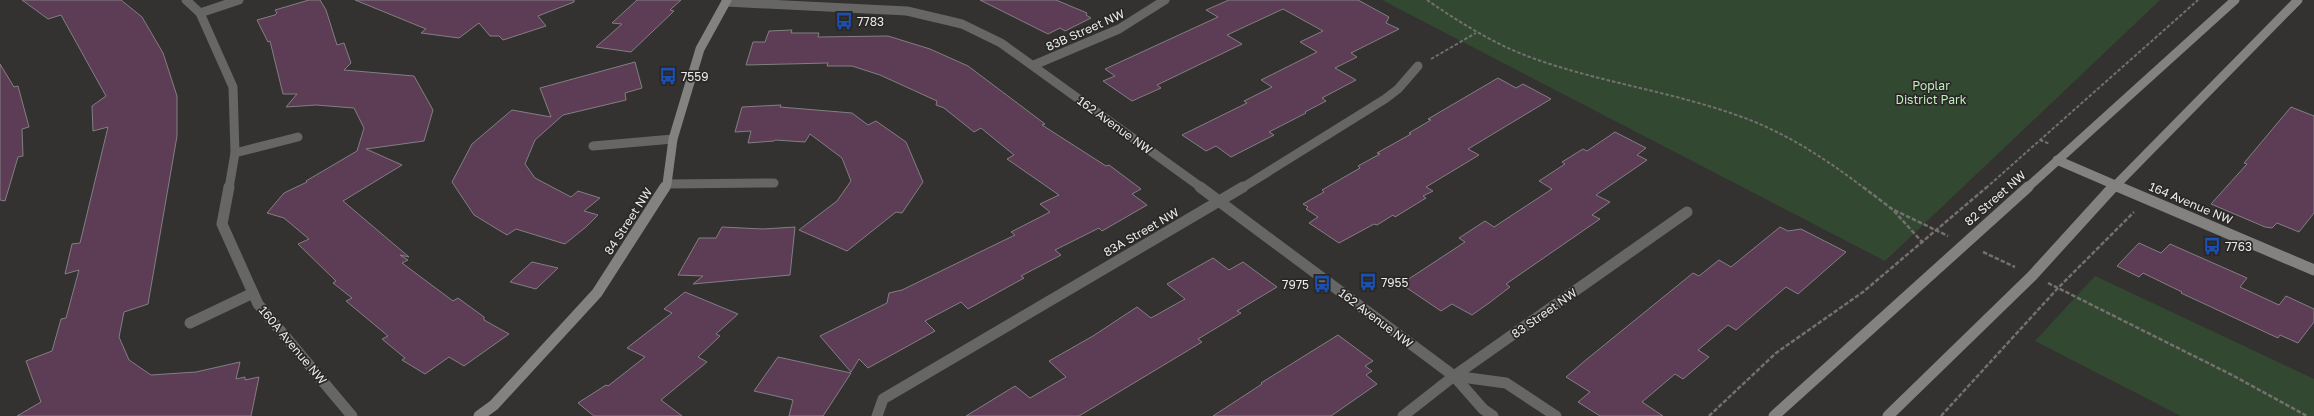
<svg xmlns="http://www.w3.org/2000/svg" width="2314" height="416" font-family="'Golos Text',sans-serif">
	<style>
		.green { fill: #334831 }
		.building { fill: #5d3c55; stroke: #827f81 }
		.lines { fill: none; stroke-linecap: round; stroke-linejoin: round }
		.path-far1 { stroke: #73716f; stroke-width: 2; stroke-dasharray: 3.5 2; stroke-linecap: butt }
		.path { stroke: #73716f; stroke-width: 2.5; stroke-dasharray: 4.5 2; stroke-linecap: butt }
		.lane-far1 { stroke: #666664; stroke-width: 9 }
		.lane { stroke: #666664; stroke-width: 11 }
		.street-far1 { stroke: #666664; stroke-width: 9 }
		.street { stroke: #666664; stroke-width: 11 }
		.secondary-far1 { stroke: #838280; stroke-width: 9 }
		.secondary { stroke: #838280; stroke-width: 11 }
		.labels { text-anchor: middle; dominant-baseline: central; stroke-width: 3.5; stroke-linejoin: round; paint-order: stroke }
		.poi-label { font-size: 12px; fill: #ebeae9; stroke: #2a2826; text-anchor: start }
		.street-label { font-size: 12px; fill: #ebeae9; stroke: #2a2826 }
		.park-label { font-size: 12px; fill: #bbeeb8; stroke: #2a2826 }
	</style>
	<rect width="100%" height="100%" fill="#343230"/>
	<g class="green">
		<path d="M1382,0H2160L1885,261Z"/>
		<path d="M2095,276L2314,379V416H2181L2035,341Z"/>
	</g>
	<g class="building">
		<path d="M22,0H121L142,17L163,53L177,96V136L148,304L124,312L119,337L129,360L151,375L196,372L240,362L236,379L245,377V380L259,377L251,416H17L41,402L26,361L52,351L61,319L66,318L79,270L65,274L72,244L80,243L108,127L93,131L92,106L106,96L61,15L48,19Z"/>
		<path d="M309,0H320L326,10L337,45L344,43L351,63L344,70L414,76L433,110L424,141L366,149L402,165L343,201L409,257L400,255L408,260L402,263L453,301L458,298L484,317V320L509,334L464,366L449,357L425,374L402,360L405,358L382,339L388,336L346,301L352,298L333,283L336,281L298,244L309,239L284,218L267,213L284,193L307,182L306,181L357,151L364,128L354,108L316,105L286,107L297,94H283L270,41L268,42L257,20L275,15L277,13L275,10Z"/>
		<path d="M355,0H574V2L538,16L546,26L503,40L499,36H490L479,23L459,38L421,33L426,29Z"/>
		<path d="M637,0H681L670,10L674,11L631,52L596,47L622,24L612,23Z"/>
		<path d="M980,0H1056L1087,13L1086,15L1091,18L1065,31L1060,28L1048,34Z"/>
		<path d="M1229,0H1358L1389,17L1386,23L1399,29L1351,53L1357,57L1335,68L1356,80L1322,98L1326,101L1305,112L1306,113L1269,132L1274,135L1231,157L1216,146L1206,151L1182,135L1247,103L1244,101L1272,87L1261,80L1317,52L1300,42L1323,31L1283,9L1227,35L1242,44L1157,85L1161,88L1132,101L1103,81L1115,76L1105,69L1218,17L1206,10Z"/>
		<path d="M792,30L791,33H819L818,37L888,36L930,49L968,66L1045,124L1042,125L1106,166L1109,165L1141,189L1132,194L1147,205L1102,231L1099,228L1055,250L1061,255L1021,276L1024,278L968,309L961,302L925,321L935,331L868,368L859,359L851,372L820,336L887,303L889,293L902,290L1015,235L1011,232L1050,212L1040,204L1059,195L1007,159L1014,155L981,128L974,132L944,108L936,105L937,101L880,75L852,66H827L828,63L746,65L753,42H765L769,31Z"/>
		<path d="M635,62L642,88L625,93L626,100L563,115L535,140L525,164L535,178L571,197L578,191L600,198L584,211L598,215L587,226L565,244L516,229L507,235L474,215L452,182L472,144L512,110L551,117L540,88Z"/>
		<path d="M0,64L14,87L18,86L29,127L22,129L23,156L18,157L5,201L0,200Z"/>
		<path d="M1498,78L1516,88L1523,84L1551,99L1468,149L1479,155L1426,187L1433,191L1423,196L1426,198L1395,217L1393,215L1377,225L1374,224L1339,243L1309,223L1318,217L1306,209L1308,207L1303,204L1324,192L1322,190L1360,168L1358,166L1380,154L1377,153L1411,134L1409,133L1431,120L1428,119Z"/>
		<path d="M781,105L780,107L852,113L868,125L876,121L906,142L923,182L902,213L896,212L847,251L799,230L837,201L851,181L842,158L810,134L805,142L775,140L774,141L748,143L751,131L735,132L742,107Z"/>
		<path d="M2291,107L2314,116V213L2299,232L2277,223L2272,228L2265,227L2211,204L2247,164L2244,163Z"/>
		<path d="M1615,132L1646,148L1637,155L1647,160L1596,195L1610,202L1592,215L1600,219L1506,284L1510,287L1489,303L1472,315L1452,304L1441,311L1401,284L1465,242L1459,238L1485,221L1494,227L1552,189L1539,181L1565,164L1562,162L1583,149L1587,151Z"/>
		<path d="M722,227L763,229L795,227L790,275L693,284L703,276L678,275L699,238H716Z"/>
		<path d="M1780,227L1788,231L1801,229L1846,252L1798,294L1786,287L1736,330L1728,325L1698,350L1709,357L1683,379L1675,374L1642,402L1663,416H1600L1578,402L1590,392L1566,377L1587,359L1693,273L1699,276L1719,260L1731,267Z"/>
		<path d="M2139,243L2161,253L2170,244L2247,278L2240,287L2279,305L2286,296L2314,309V322L2298,343L2280,335L2278,338L2181,293L2182,292L2143,273L2139,277L2117,266Z"/>
		<path d="M1213,258L1229,270L1243,262L1277,287L1237,311L1241,313L1198,339L1202,342L1079,416H966L1015,386L1030,398L1066,377L1049,361L1093,336L1137,307L1151,318L1185,299L1167,284Z"/>
		<path d="M532,262L558,268L536,289L510,282Z"/>
		<path d="M685,292L738,314L716,334L720,336L698,357L707,362L661,400L682,416H594L578,403L606,385L608,386L645,357L627,348L672,313L664,309Z"/>
		<path d="M1338,335L1373,361L1365,366L1372,371L1366,375L1377,384L1331,416H1213L1262,384L1261,383Z"/>
		<path d="M778,357L851,373L823,416H789L793,400L754,391Z"/>
	</g>
	<g class="lines">
		<g class="path-far1">
			<path d="M1427,0C1462,24 1497,46 1538,60C1604,83 1673,92 1739,116C1785,132 1826,159 1864,188"/>
			<path d="M1431,59L1476,33"/>
			<path d="M2040,140L2050,144"/>
			<path d="M1986,188L2198,0"/>
		</g>
		<g class="path">
			<path d="M1863,187L1892,209L1948,236"/>
			<path d="M1894,211L1923,243"/>
			<path d="M1983,252L2015,267"/>
			<path d="M2048,283L2232,375L2307,416"/>
			<path d="M1709,416L1776,353L1863,292L1987,187"/>
			<path d="M1941,416L2058,288L2134,212"/>
		</g>
		<g class="lane-far1">
			<path d="M593,146L673,139"/>
			<path d="M235,153L298,137"/>
			<path d="M667,184L774,183"/>
		</g>
		<path class="lane" d="M190,323L253,293"/>
		<g class="street-far1">
			<path d="M186,0L200,13L233,87L235,153L229,188"/>
			<path d="M726,2L907,11L962,24L1001,43L1202,188"/>
			<path d="M200,13L239,0"/>
			<path d="M1034,65L1119,29L1165,0"/>
			<path d="M1242,188L1385,99L1398,89L1418,66"/>
		</g>
		<g class="street">
			<path d="M229,187L222,224L258,304L352,416"/>
			<path d="M1200,187L1454,376L1483,409L1493,416"/>
			<path d="M1454,376L1506,383L1556,416"/>
			<path d="M877,416L883,399L1243,187"/>
			<path d="M1403,416L1454,376L1687,212"/>
		</g>
		<g class="secondary-far1">
			<path d="M2057,160L2122,188"/>
			<path d="M665,188L667,184L673,139L700,49L727,0"/>
			<path d="M2027,188L2235,0"/>
			<path d="M2113,188L2298,0"/>
		</g>
		<g class="secondary">
			<path d="M2119,187L2314,270"/>
			<path d="M479,416L494,405L597,293L665,187"/>
			<path d="M1774,416L2028,187"/>
			<path d="M1888,416L2032,276L2113,187"/>
		</g>
	</g>
	<defs>
		<g id="bus-bare" transform="scale(1.38)"><path d="M-5-6H5V4H4V6H2V4H-2V6H-4V4H-5ZM-3.5-4V0h7V-4ZM-3.5 1.2v1.5H-2V1.2ZM2 1.2v1.5H3.5V1.2Z" fill="#1a4fb4" stroke="#2a2826" stroke-width="2.5" paint-order="stroke"/></g>
	</defs>
	<g fill-rule="evenodd">
		<use href="#bus-bare" x="844" y="21"/>
		<use href="#bus-bare" x="668" y="76"/>
		<use href="#bus-bare" x="2212" y="246"/>
		<use href="#bus-bare" x="1368" y="282"/>
		<use href="#bus-bare" x="1322" y="284"/>
	</g>
	<g class="labels">
		<g class="poi-label">
			<text x="857" y="21">7783</text>
			<text x="681" y="76">7559</text>
			<text x="2225" y="246">7763</text>
			<text x="1381" y="282">7955</text>
			<text x="1309" y="284" text-anchor="end">7975</text>
		</g>
		<g class="street-label">
			<text transform="translate(1085 30) rotate(-24)">83B Street NW</text>
			<text transform="translate(1115 125) rotate(36)">162 Avenue NW</text>
			<text transform="translate(1995 198) rotate(-41)">82 Street NW</text>
			<text transform="translate(2191 203) rotate(23)">164 Avenue NW</text>
			<text transform="translate(628 221) rotate(-57)">84 Street NW</text>
			<text transform="translate(1141 232) rotate(-30)">83A Street NW</text>
			<text transform="translate(1544 313) rotate(-35)">83 Street NW</text>
			<text transform="translate(1376 318) rotate(37)">162 Avenue NW</text>
			<text transform="translate(293 345) rotate(50)">160A Avenue NW</text>
		</g>
		<g class="park-label">
			<text x="1931" y="85">Poplar<tspan x="1931" dy="14">District Park</tspan></text>
		</g>
	</g>
</svg>
